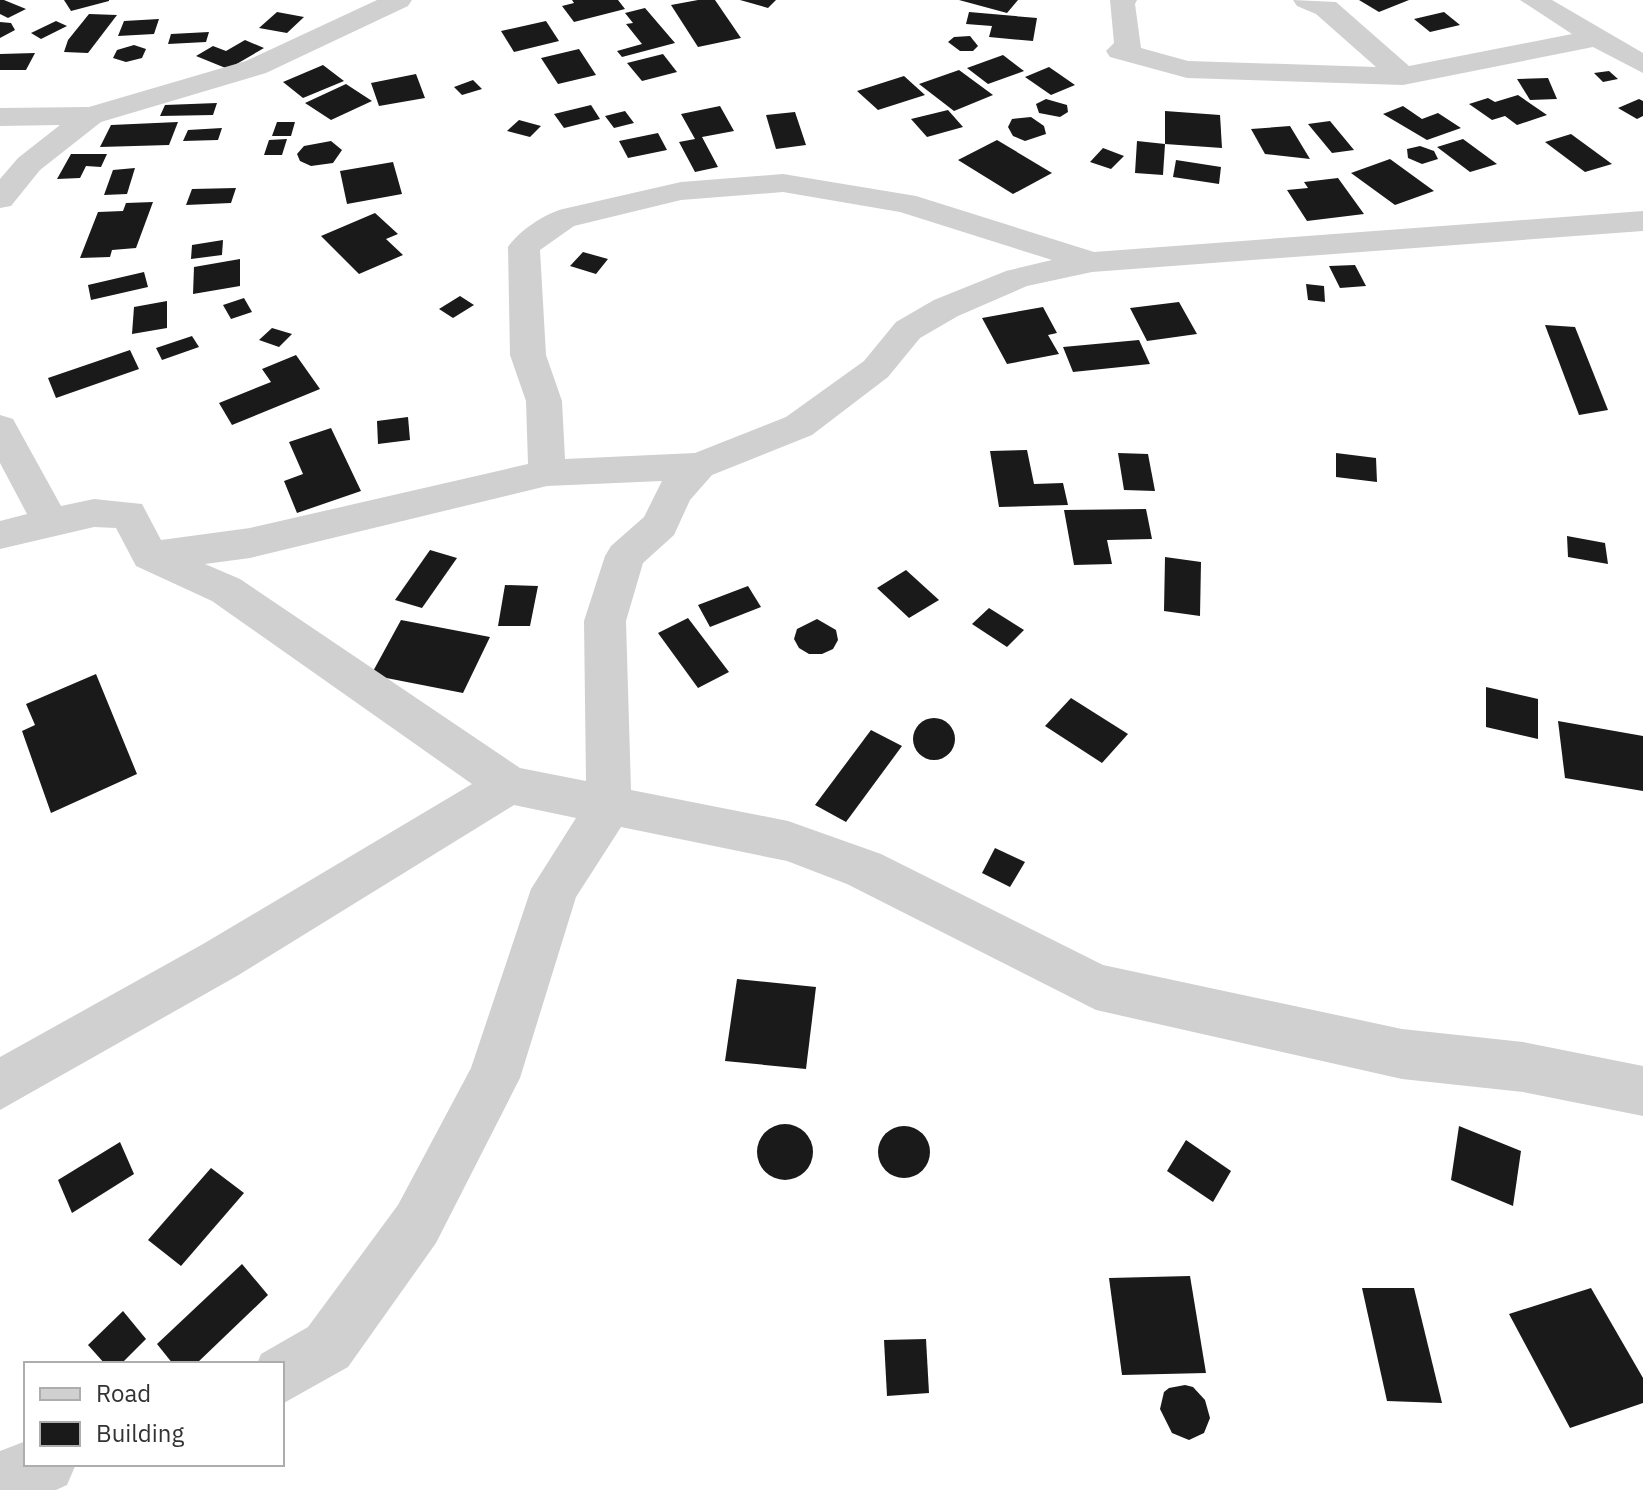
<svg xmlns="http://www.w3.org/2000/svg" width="1643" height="1490" font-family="'IBM Plex Sans',sans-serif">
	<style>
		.building { fill: #1a1a1a }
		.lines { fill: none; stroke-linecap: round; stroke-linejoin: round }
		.minor { fill: #d0d0d0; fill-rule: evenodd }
	</style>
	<rect width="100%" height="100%" fill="#fff"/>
	<g class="building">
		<path d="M0,0H4L26,9L8,18L0,14Z"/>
		<path d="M64,0H109V1L71,11Z"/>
		<path d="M572,0H618L625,9L574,22L562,6L574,3Z"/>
		<path d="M698,0H715L741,38L698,47L671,5Z"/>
		<path d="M740,0H776L768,8Z"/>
		<path d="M959,0H1018L1007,13Z"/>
		<path d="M1359,0H1409L1379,12Z"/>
		<path d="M645,8L675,43L622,57L617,51L642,44L626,24L633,23L625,13Z"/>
		<path d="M277,12L304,17L287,33L259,28Z"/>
		<path d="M969,12L1037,18L1033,41L989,37L992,26L966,24Z"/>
		<path d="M1444,12L1460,25L1430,32L1414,19Z"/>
		<path d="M89,14L117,15L88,53L64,52L68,40Z"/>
		<path d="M159,19L154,34L118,36L124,21Z"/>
		<path d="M56,21L67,26L41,39L31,33Z"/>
		<path d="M546,21L559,41L514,52L501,31Z"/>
		<path d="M0,22L11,23L15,30L0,38Z"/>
		<path d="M209,32L206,42L168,44L171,34Z"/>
		<path d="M970,36L978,46L973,51H960L948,42L954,37Z"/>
		<path d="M245,40L264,48L228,69L196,56L213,46L226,51Z"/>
		<path d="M134,45L146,49L142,58L126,62L113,58L117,50Z"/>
		<path d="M579,49L596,75L558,84L541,58Z"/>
		<path d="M35,53L26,70H0V54Z"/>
		<path d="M663,54L677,72L642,81L627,63Z"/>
		<path d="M1003,55L1024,71L988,84L967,68Z"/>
		<path d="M323,65L344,81L303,98L283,82Z"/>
		<path d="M1049,67L1075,85L1051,95L1025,77Z"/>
		<path d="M959,70L993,95L954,111L919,84Z"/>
		<path d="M1609,71L1618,79L1603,82L1594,73Z"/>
		<path d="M416,74L425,98L379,106L371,83Z"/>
		<path d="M904,76L925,95L878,110L857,91Z"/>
		<path d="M1548,78L1557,99L1530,100L1517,79Z"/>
		<path d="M473,80L482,89L462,95L454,87Z"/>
		<path d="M346,84L372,101L331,120L305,103Z"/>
		<path d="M1518,95L1547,115L1517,125L1505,116L1492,120L1469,104L1488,98L1495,102Z"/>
		<path d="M1046,99L1067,105L1068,112L1060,117L1039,113L1036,104Z"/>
		<path d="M1639,99L1643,101V116L1637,119L1618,108Z"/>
		<path d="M217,103L213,115L160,116L165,105Z"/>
		<path d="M591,105L600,119L564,128L554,114Z"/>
		<path d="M720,106L734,131L702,137L718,167L695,172L679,142L695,139L681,114Z"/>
		<path d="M1403,106L1422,119L1438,113L1461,128L1427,140L1383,114Z"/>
		<path d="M948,110L963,127L927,137L911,119Z"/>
		<path d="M625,111L634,123L614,128L605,116Z"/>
		<path d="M1165,111L1220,115L1222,148L1165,144Z"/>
		<path d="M795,112L806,145L776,149L766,115Z"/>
		<path d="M1031,117L1044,126L1046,134L1025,141L1013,136L1008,127L1012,119Z"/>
		<path d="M519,120L541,126L530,137L507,131Z"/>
		<path d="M1330,121L1354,150L1332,153L1308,124Z"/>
		<path d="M178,122L169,145L100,147L111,125Z"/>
		<path d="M277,122H295L291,136H272Z"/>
		<path d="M1290,126L1310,159L1265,154L1251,129Z"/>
		<path d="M222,128L218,140L183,141L188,130Z"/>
		<path d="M658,133L667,150L628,158L619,141Z"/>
		<path d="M1571,134L1612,164L1585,172L1545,142Z"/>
		<path d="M287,139L282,155H264L269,140Z"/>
		<path d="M1463,139L1497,164L1470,172L1437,147Z"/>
		<path d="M997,140L1052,173L1013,194L958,160Z"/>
		<path d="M331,141L342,150L333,163L311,166L300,161L297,154L304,146Z"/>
		<path d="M1137,141L1165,144L1163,175L1135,173Z"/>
		<path d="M1420,146L1434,151L1438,159L1422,164L1408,158L1407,149Z"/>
		<path d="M1103,148L1124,156L1111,169L1090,162Z"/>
		<path d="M71,154H107L101,167L86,166L80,178L57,179Z"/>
		<path d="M1390,159L1434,191L1395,205L1351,173Z"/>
		<path d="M1176,160L1221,167L1219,184L1173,177Z"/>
		<path d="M393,162L402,194L347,204L340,171Z"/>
		<path d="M135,168L127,194L104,195L113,170Z"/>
		<path d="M1338,178L1364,214L1307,221L1287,190L1308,188L1304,182Z"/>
		<path d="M236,188L231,203L186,205L192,189Z"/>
		<path d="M153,202L136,248L112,250L110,257L80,258L98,212L123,211L126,203Z"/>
		<path d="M375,213L398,234L386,239L403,255L359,274L321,236Z"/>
		<path d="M223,240L222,255L191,259L192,245Z"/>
		<path d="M583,252L608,259L596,274L570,266Z"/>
		<path d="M240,259V286L193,294L194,267Z"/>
		<path d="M1355,265L1366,286L1340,288L1329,266Z"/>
		<path d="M144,272L148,287L91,300L88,285Z"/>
		<path d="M1306,284L1324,286L1325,302L1308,300Z"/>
		<path d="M460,296L474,305L453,318L439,309Z"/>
		<path d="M244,298L252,312L231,319L223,305Z"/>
		<path d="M167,301V328L132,334L134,307Z"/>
		<path d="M1179,302L1197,334L1147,341L1130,308Z"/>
		<path d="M1043,307L1057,333L1048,335L1059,354L1007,364L982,318Z"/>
		<path d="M1545,325L1575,327L1608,410L1579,415Z"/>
		<path d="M272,328L292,334L279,347L259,340Z"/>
		<path d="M192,336L199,347L162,360L156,348Z"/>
		<path d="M1139,340L1150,364L1073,372L1063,347Z"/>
		<path d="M130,350L139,369L56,398L48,378Z"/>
		<path d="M296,355L320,389L232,425L219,403L271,382L262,369Z"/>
		<path d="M408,417L410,440L378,444L377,421Z"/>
		<path d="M331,428L361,491L297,513L284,481L303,474L289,442Z"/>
		<path d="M1027,450L1034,484L1063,483L1068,505L999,507L990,451Z"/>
		<path d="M1118,453L1148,454L1155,491L1124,490Z"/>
		<path d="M1336,453L1376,458L1377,482L1336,477Z"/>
		<path d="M1146,509L1152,539L1107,540L1112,564L1074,565L1064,510Z"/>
		<path d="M1567,536L1605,543L1608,564L1568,557Z"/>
		<path d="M430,550L457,558L422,608L395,600Z"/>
		<path d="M1165,557L1201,562L1200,616L1164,611Z"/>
		<path d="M906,570L939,600L909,618L877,588Z"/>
		<path d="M505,585L538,586L530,626H498Z"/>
		<path d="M748,586L761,607L710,627L698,605Z"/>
		<path d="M989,608L1024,630L1007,647L972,624Z"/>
		<path d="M688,618L729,672L698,688L658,633Z"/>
		<path d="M817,619L836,630L838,640L833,649L822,654H809L799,648L794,639L797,629Z"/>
		<path d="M401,620L490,637L463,693L371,675Z"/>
		<path d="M96,674L137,774L51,813L22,731L35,725L26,704Z"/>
		<path d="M1486,687L1538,699V739L1486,727Z"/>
		<path d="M1071,698L1128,734L1102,763L1045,726Z"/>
		<circle cx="934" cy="739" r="21"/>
		<path d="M1558,721L1643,736V791L1565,778Z"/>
		<path d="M871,730L902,746L846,822L815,805Z"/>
		<path d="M995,848L1025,862L1010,887L982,873Z"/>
		<path d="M737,979L816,987L806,1069L725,1061Z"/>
		<circle cx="785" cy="1152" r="28"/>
		<circle cx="904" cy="1152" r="26"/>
		<path d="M1459,1126L1521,1151L1513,1206L1451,1180Z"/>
		<path d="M1186,1140L1231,1171L1213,1202L1167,1171Z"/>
		<path d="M120,1142L134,1174L72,1213L58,1180Z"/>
		<path d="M211,1168L244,1193L181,1266L148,1240Z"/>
		<path d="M242,1264L268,1295L196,1364H173L157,1344Z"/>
		<path d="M1190,1276L1206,1373L1122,1375L1109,1278Z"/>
		<path d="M1362,1288H1414L1442,1403L1387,1401Z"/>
		<path d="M1591,1288L1643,1378V1403L1570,1428L1509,1314Z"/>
		<path d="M123,1311L146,1339L121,1364H105L88,1345Z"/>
		<path d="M926,1339L929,1393L887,1396L884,1340Z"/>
		<path d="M1185,1385L1193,1387L1205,1400L1210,1418L1204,1433L1189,1440L1172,1433L1160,1409L1164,1392L1169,1388Z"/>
	</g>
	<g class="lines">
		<g class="minor">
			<path d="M377,0H412L408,6L266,73L101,122L40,170L11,206L0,208V179L18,158L60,125L0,126V108L89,107L246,61Z"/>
			<path d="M1110,0H1137L1135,4L1141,48L1188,61L1376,67L1316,14L1297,6L1293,0L1336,2L1409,66L1572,34L1520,0H1552L1643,53V73L1593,47L1403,85L1187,78L1110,57L1106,51L1114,43Z"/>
			<path d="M783,174L916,196L1094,252L1643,211V231L1092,272L1027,286L958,316L920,338L888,377L812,435L712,475L690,500L674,535L643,563L626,621L631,790L788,821L881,854L1103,965L1402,1029L1523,1042L1643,1066V1116L1523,1092L1402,1079L1096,1010L847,884L787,861L621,827L576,897L520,1078L436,1243L348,1367L282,1404V1364H257L261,1354L308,1327L398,1205L471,1068L531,889L576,818L514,805L237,976L0,1110V1057L203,944L472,784L212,601L136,566L116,528L94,527L0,549V521L27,514L0,463V415L13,419L61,506L94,499L142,504L161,540L250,528L528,464L526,401L510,355L508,247C519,231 544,214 563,209L681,182ZM783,192L900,212L1052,260L1006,271L934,300L896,322L864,361L786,417L695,453L565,459L562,401L546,355L540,250L574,226L681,200ZM662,481L644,517L611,546L605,556L584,621L586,781L520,768L240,579L205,564L250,558L547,486Z"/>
			<path d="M26,1441V1464H76L67,1485L56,1490H0V1451Z"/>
		</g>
	</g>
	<rect x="24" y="1362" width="260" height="104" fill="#ffffff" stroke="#adadad" stroke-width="2"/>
	<rect x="40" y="1388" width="40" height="12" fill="#d0d0d0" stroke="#adadad" stroke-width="2"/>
	<text x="96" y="1402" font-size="24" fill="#333333">Road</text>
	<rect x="40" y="1422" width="40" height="24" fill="#1a1a1a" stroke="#adadad" stroke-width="2"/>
	<text x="96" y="1442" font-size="24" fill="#333333">Building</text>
</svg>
